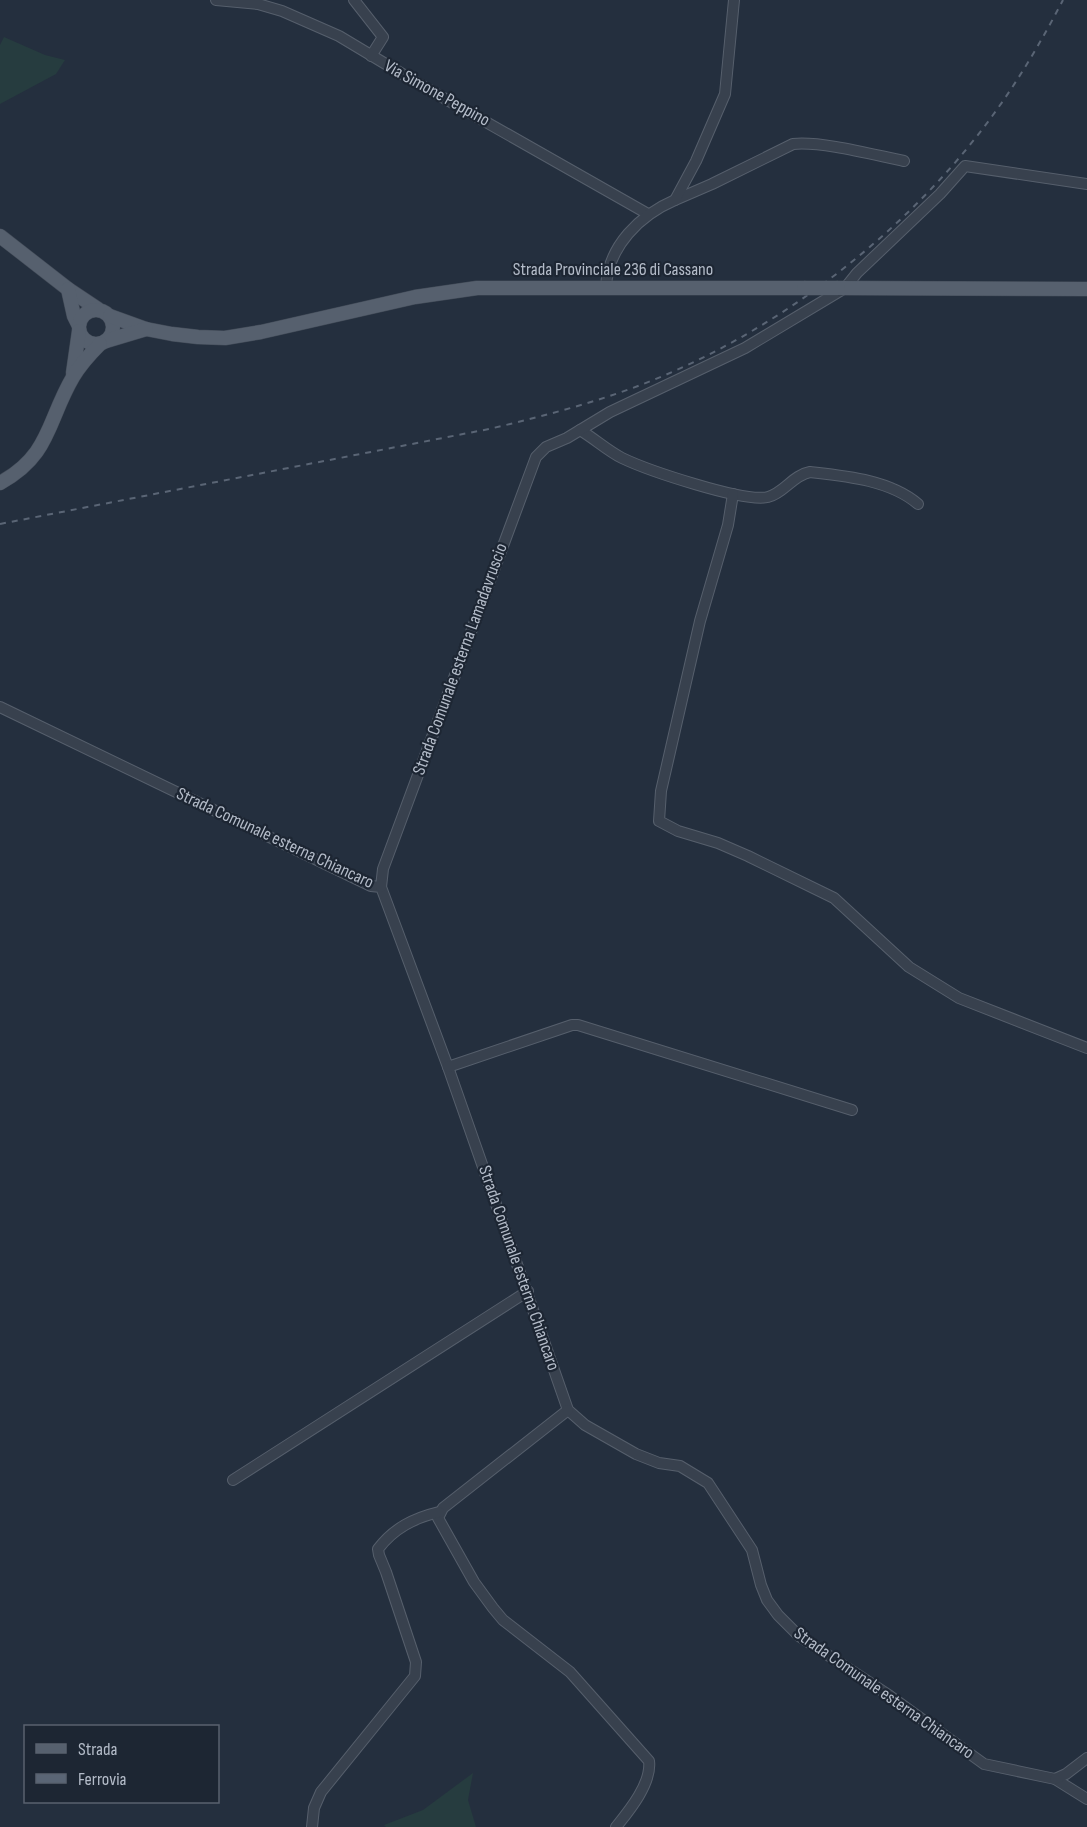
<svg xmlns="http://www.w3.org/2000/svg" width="1087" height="1827" font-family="'Sofia Sans Condensed',sans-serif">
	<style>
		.green { fill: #263c3f }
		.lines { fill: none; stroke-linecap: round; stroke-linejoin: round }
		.minor-casing { stroke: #565f6c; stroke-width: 12 }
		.major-casing { stroke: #414a57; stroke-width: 15 }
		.minor { stroke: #38414e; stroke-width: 10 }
		.major { stroke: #56606e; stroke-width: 14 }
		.rail { stroke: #5a6575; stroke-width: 2; stroke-dasharray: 6 6; stroke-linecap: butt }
		.major-bridge-casing { stroke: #414a57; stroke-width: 15; stroke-linecap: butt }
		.major-bridge { stroke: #56606e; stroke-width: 14 }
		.labels { text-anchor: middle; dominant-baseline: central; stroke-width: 4.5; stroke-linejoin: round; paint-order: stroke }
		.street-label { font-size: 18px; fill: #b4bcc9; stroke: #1d2633 }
	</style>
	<rect width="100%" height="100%" fill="#242f3e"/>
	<g class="green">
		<path d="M4,37L45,55L65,60L56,74L0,104V45Z"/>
		<path d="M473,1773L468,1800L476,1827H386L384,1825L423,1810Z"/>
	</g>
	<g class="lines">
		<g class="minor-casing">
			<g id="minor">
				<path d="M216,0L258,4L282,11L339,36L419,84L648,214"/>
				<path d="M354,0L383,37L371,56"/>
				<path d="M675,200L712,184L793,144C822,141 874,155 904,161"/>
				<path d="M606,287C608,246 640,215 675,200L696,161L725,94L734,0"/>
				<path d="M580,430C595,439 608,451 622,458C647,470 744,503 768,497C784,493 793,475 810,472C846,476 890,480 918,504"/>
				<path d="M733,494L728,525L700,621L661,791L659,821L678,831L718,843L748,856L834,898L909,967L959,998L1087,1048"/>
				<path d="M0,707L371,886L381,887L448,1067L568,1410L585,1425L636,1454L659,1463L680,1466L708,1483L752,1550L761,1585L767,1600L778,1615L799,1636L890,1696L984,1764L1055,1779L1087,1799"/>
				<path d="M381,887L383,869L536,457L546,447L567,438L610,412L745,348L845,288L857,273L940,194L965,166L1087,184"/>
				<path d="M448,1067L572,1025H578L852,1110"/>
				<path d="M568,1410L443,1508L438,1518L474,1582L493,1608L503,1620L570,1672L649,1761C652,1783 629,1811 616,1827"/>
				<path d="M233,1480L528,1291"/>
				<path d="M1055,1779L1066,1774L1087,1758"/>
				<path d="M312,1827L314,1808L321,1792L415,1676L416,1662L386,1572L379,1555L378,1549C394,1528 414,1518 439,1512"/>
			</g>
		</g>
		<g class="major-casing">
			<g id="major">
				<path d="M0,236L68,289L98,309"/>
				<path d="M838,288L1087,289"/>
				<path d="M68,289L74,316L78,324"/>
				<circle cx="96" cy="327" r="17"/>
				<path d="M110,316L146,329L172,334L198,337L225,338L261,332L415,297L477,288H804"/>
				<path d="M106,341L146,329"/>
				<path d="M73,373L79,331"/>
				<path d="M0,483C51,455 47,421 73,377C80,365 90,354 100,344"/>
			</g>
		</g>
		<use href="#minor" class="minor"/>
		<use href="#major" class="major"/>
		<path class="rail" d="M0,524L489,429C540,417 590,404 638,386C770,336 898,240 984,127C1014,88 1040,44 1063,0"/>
		<g class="major-bridge-casing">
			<path id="major-bridge" d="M804,288H838"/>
		</g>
		<use href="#major-bridge" class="major-bridge"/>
	</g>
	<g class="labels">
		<g class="street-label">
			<text transform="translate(437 93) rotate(29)">Via Simone Peppino</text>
			<text x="613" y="269">Strada Provinciale 236 di Cassano</text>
			<text transform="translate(460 659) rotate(-70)">Strada Comunale esterna Lamadavruscio</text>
			<text transform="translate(275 838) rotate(25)">Strada Comunale esterna Chiancaro</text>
			<text transform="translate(519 1268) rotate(71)">Strada Comunale esterna Chiancaro</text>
			<text transform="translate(884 1693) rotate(35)">Strada Comunale esterna Chiancaro</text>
		</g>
	</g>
	<rect x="24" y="1725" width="195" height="78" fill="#1d2633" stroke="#59626f" stroke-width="1.5"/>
	<rect x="36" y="1744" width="30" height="9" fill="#56606e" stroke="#59626f" stroke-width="1.5"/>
	<text x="78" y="1755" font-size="18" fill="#b4bcc9">Strada</text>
	<rect x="36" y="1774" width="30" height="9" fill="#5a6575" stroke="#59626f" stroke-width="1.5"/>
	<text x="78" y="1785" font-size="18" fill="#b4bcc9">Ferrovia</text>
</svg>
